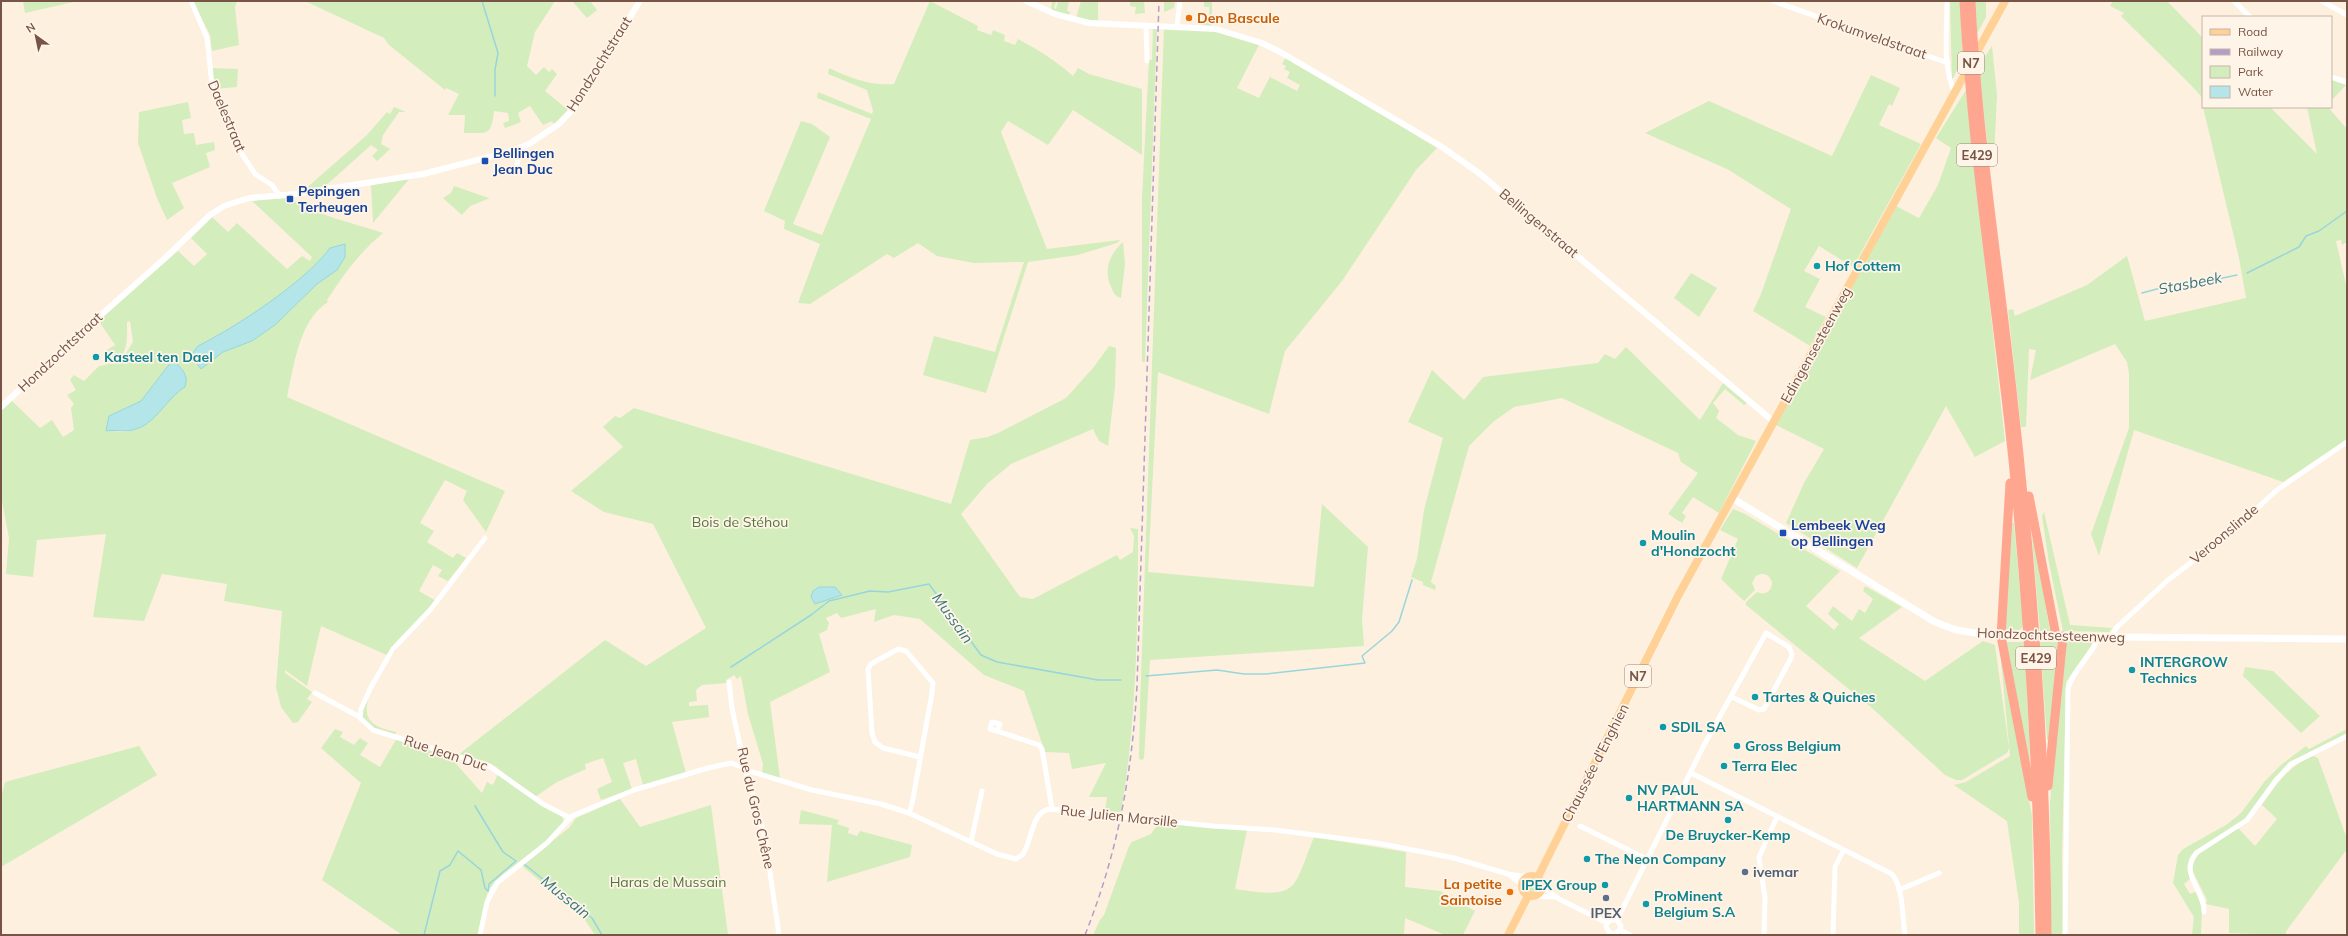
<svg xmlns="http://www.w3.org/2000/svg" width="2348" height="936" font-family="Mulish,sans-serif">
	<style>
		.green { fill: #d3edbd; fill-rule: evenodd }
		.water { fill: #b3e5e9; stroke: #98d6dc }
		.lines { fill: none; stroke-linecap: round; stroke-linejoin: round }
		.stream { stroke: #98d6dc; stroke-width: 1.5 }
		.minor { stroke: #fff; stroke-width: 5 }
		.tertiary { stroke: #fff; stroke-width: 6 }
		.secondary { stroke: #fff; stroke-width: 7 }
		.primary { stroke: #ffd196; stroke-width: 8 }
		.motorway { stroke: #fea690; stroke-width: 9 }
		.rail { stroke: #b29ec8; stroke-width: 1.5; stroke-dasharray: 6 4; stroke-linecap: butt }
		.food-dot { fill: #e8710a; stroke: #fff4e8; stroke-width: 1.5 }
		.transit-dot { fill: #1a4fb4; stroke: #fff4e8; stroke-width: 1.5 }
		.culture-dot { fill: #0f9aa8; stroke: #fff4e8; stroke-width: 1.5 }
		.service-dot { fill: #5c6f8a; stroke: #fff4e8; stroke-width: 1.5 }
		.labels { text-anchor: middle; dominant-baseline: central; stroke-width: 3.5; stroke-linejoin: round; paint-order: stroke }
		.shield { fill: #fff4e8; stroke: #a08476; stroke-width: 1 }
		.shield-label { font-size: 13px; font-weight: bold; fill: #775445 }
		.food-label { font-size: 14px; font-weight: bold; fill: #c56008; stroke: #fff4e8; text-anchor: start }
		.street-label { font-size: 14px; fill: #775445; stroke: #fff4e8 }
		.transit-label { font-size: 14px; font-weight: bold; fill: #164399; stroke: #fff4e8; text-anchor: start }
		.culture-label { font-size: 14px; font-weight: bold; fill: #0d838f; stroke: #fff4e8; text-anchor: start }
		.park-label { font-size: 14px; fill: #50783a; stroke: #fff4e8 }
		.service-label { font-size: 14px; font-weight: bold; fill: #4e5e75; stroke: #fff4e8; text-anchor: start }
		.water-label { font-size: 15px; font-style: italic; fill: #37777e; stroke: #fff4e8 }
	</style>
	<rect width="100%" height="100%" fill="#fef0df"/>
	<g class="green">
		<path d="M23,1H78L25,13Z"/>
		<path d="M193,1H237L235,7L239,45L212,51L210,35Z"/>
		<path d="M305,1H555L535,32L527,66L536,75L544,67L549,72L552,69L557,74L545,91L568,110L554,124L552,121L543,125L530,106L518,113L521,122L505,128L503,123L509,121L508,113L494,111C491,136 489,133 464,133L465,115H448L459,94L446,88L445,90L389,45L384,38Z"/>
		<path d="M572,1H590L597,10L587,18Z"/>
		<path d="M930,1L978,26L977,30L991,35L993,30L1005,35L1004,41L1015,45L1018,39C1040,51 1055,60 1073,76L1078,68L1089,74L1142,89V155L1073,110L1048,145L1008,121L1001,132L1047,249L1120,240L1117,243L1078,255L1028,262L986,393L923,375L934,336L995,352L1024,262L974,263L937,256L918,243L894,258L887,254L810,304L798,303L820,244L784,229L785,221L764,211L801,121L812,124L830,137L793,224L822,235L871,119L817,98L818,92L872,114L873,111L867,90L828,74L829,68C850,78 870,86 894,84Z"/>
		<path d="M1052,1H1056L1054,8L1056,9L1058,1H1069L1067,11L1070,12L1069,16L1051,10Z"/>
		<path d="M1081,1H1098V21L1076,18Z"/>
		<path d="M1130,1H1144L1145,13L1135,14L1136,7L1130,6Z"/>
		<path d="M1164,1H1175L1174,8L1164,12Z"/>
		<path d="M1204,1H1212V26L1201,25V21H1210L1209,7H1204Z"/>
		<path d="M1950,1H1960L1963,59L1952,80Z"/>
		<path d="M1975,1H1986V17L1977,34Z"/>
		<path d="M2113,1H2167L2203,38V106L2201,96L2186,80L2121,16L2124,13L2110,6Z"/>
		<path d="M1153,28H1157L1145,362H1142V198L1149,60H1152Z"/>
		<path d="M1164,28L1213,31L1259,45L1237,88L1259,98L1270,77L1297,91L1300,85L1287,78L1290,72L1284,69L1286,66L1282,64L1286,57L1437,148L1416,170L1342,281L1285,351L1269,414L1158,372L1148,572L1314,587L1322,504L1368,547L1362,619L1364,646L1150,660L1144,758L1142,760L1139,759L1140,705Z"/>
		<path d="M1992,46L1997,95L1994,158L1989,160L1979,66Z"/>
		<path d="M211,68L238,69L237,87L215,89Z"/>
		<path d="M1871,75L1900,88L1892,106L1889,104L1879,125L1921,144L1853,267L1819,246L1804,271L1820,279L1805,307L1826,317L1810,346L1753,311L1761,294L1791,209L1727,169L1645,133L1709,101L1832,156Z"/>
		<path d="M2331,80L2346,85L2331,101Z"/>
		<path d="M1966,90L2005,441L1975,457L1946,406L1857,568L1786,523L1804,483L1824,449L1776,425L1896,206L1919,218L1938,185L1951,148L1936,138Z"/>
		<path d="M188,102L191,118L182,120L184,134L194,133L196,145L214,142L215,150L206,153L210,167L172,183L184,208L167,220L157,198L138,143L139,112Z"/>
		<path d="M394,107L406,112H399L383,135L381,144L390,149L377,161L372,156L378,150L371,145L322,189L303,191L367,135L387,112L390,114Z"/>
		<path d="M2203,107H2270L2317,154L2307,107H2328L2347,129V242L2342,245L2341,240L2336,241L2347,289V439L2283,482L2134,430L2099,556L2091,534L2129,428V373L2127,362L2115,344L2030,380L2036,350L2029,349L2026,427H2021L2008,310L2013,309L2015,316L2087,285L2127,256L2145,321L2246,298L2239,258Z"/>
		<path d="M409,179L373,223L371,185Z"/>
		<path d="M454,186L489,198H490L470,206L462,215L443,198L451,193Z"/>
		<path d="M288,198C319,216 350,222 383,233C360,252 343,275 327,300L328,302C299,320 294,366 287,397L505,491L486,532L463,500L467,491L445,480L420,523L434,531L427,542L453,558L457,553L466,558L448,581L438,576L442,570L433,565L419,591L436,601L399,639L387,655L321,626L307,686L285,670V673L312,692L307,699L312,702L298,722L293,723L281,707L276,687L282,611L224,601L227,584L162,574L144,621L93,617L106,534L37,540L33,577L6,574L9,538L1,496V410L11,400L40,428L52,420L63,437L74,430L71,408L74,404L67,395L76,390L70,380L74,375L84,381L99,366L114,363L126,353L133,342L130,321L127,322C127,335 130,360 109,361L104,352L115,345L98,320L178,251L194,266L207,254L191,238L212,217L228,232L237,223L287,269L302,256L310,261L312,257L252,201ZM330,248L337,270L317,284L275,325L252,341L223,352L198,346C238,327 304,284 330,248ZM175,361L183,370L185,387C161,401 146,441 111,430L109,416L141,401L168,366Z"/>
		<path d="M1123,242L1125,264L1121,298C1115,296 1113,292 1111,287C1103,269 1110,254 1123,242Z"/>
		<path d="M1691,273L1717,288L1699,317L1674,298Z"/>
		<path d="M1109,346L1116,348L1115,387L1108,446L1099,441L1093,429L1011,464L988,483L961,514L1020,597L1033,599L1117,555L1120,560L1133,552L1134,536L1130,528L1138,529C1138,624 1137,719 1121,812L1105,811L1107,797H1089L1106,763L1072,769L1069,753L1045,752L1024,691L984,675L920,619L894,615L874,622L876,609L841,618L837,613L826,618L829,623L827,630L819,634L830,672L770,702L780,778L762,774L763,764L748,714L741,676L737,679L734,675L726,680L727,683L702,685L696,690L697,701L689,702V706L708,705L709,717L672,722L686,773L643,785L636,759L623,763L632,789L601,800L597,789L612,782L603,758L585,764L586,769L557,782L535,797L495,766L485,761L458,755L605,640L646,666L706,628L653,524L604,512L571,491L623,447L603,427L615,416L620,418L634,408L951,504L970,440L988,437L998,433L1066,398L1093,368Z"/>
		<path d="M1626,347L1700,420L1723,383L1747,403L1744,405L1725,389L1713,403L1719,411L1716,418L1738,435L1756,441L1719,513L1693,497L1682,513L1686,516L1682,523L1668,514L1698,473L1681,462L1678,453L1562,398L1514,407L1493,422L1469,446L1431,582L1436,586L1435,590L1423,585V582L1411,577L1417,559L1424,510L1443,438L1408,422L1432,370L1464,400L1483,377L1598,363L1605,354L1615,359Z"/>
		<path d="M1733,509L1745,514L1840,571L1806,606L1834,630L1839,624L1828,614L1833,606L1852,621L1859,609L1865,613L1873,599L1863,591L1865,586L1902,607L1859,638L1925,681L1983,641L1995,645L2009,748L2007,753L1962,780H1956L1945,775L1872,708L1746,605V602L1757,592C1765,596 1772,591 1772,582C1769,574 1763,572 1756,576L1752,583L1755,590L1744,601L1721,579L1738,539L1720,530Z"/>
		<path d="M2044,512L2070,625L2112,628L2109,632L2063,631L2049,563L2042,516Z"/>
		<path d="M2011,523H2014L2023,623L2022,628L2019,630L2005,629Z"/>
		<path d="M2032,539H2034L2050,631H2040Z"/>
		<path d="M407,635C395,652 354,702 371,721C377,728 388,730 396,732L395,735C381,731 363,728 361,711L385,661Z"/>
		<path d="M2085,640L2090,641L2092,644L2066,682L2062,858L2063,935H2051L2050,803L2064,644L2069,642Z"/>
		<path d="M2005,642H2025L2030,759L2027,758Z"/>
		<path d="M2040,642H2059L2050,741L2047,740Z"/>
		<path d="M2002,649L2032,816L2034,935H2019V903L2007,821L1954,785L1966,782L2010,756L2000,650Z"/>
		<path d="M2245,667L2273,671L2320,716L2301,733L2243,676Z"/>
		<path d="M335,729L343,732L340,737L354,745L360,738L368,743L360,755L380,767L397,738L450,757L482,793L487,782L493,785L498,774L537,802L562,816L564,822L545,842L503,874L488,890L478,935H402L322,880L361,783L321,748Z"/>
		<path d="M2347,729V734L2285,768L2249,817L2190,857L2187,867L2190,879L2184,884L2190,894L2197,891L2202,909L2201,935H2192L2194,917L2173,883L2178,855L2183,849L2226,825L2241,813L2265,781L2282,764L2306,746L2309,749Z"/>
		<path d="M139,746L157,775L1,867V797L5,782Z"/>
		<path d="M2313,756L2318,758L2347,839V849L2287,930L2285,935L2229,933V909L2206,904L2207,900L2192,870C2193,849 2222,838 2238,828L2255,846L2277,819L2262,805C2277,784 2288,766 2313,756Z"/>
		<path d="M620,799L640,827L711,805L728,935H595L583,917L521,865L569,828L576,818Z"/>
		<path d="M801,810L839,820L837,824L849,828L848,833L857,836L860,831L912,845L910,857L827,882L832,825L799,824Z"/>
		<path d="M1159,822L1247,830L1235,889C1300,899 1292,891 1314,837L1406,852L1405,887L1440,891L1475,911L1463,935H1445L1405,918L1404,935H1093L1100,920L1104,915L1129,846L1132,842L1151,834Z"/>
		<circle cx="1533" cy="886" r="8"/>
	</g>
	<g class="water">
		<path d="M345,244V257L337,270L317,284L275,325L252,341L223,352L201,369L191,355L198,346C236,327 305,282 330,248Z"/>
		<path d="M174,361C182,369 189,375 185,387C168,397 155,424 136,429C126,433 116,429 106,431L109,416L141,401L168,366Z"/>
		<path d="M819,587H835L842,595L815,604L811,597L813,591Z"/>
	</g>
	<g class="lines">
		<g class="stream">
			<path d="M482,1L498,53L495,70V96"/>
			<path d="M2247,273L2299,247L2306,236L2319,231L2347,211"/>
			<path d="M2142,293L2183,282L2218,279L2237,275"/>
			<path d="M731,667L811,615L829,601L870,591L888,592L929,584L981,655L997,662L1098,680H1121"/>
			<path d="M1146,676L1217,670L1244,674H1266L1365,663L1362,656L1392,631L1399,622L1412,580"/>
			<path d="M475,806L503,852L516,861L489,884L488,891"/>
			<path d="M524,864L592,918L602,935"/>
			<path d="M424,935L440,871L450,865L458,851L481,870L485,888L488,891"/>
		</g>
		<g class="minor">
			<path d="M191,1L207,38L212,85L242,154L255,174L272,185L280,196"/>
			<path d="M1773,1L1948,63"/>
			<path d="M1947,1C1947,30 1942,67 1955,93"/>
			<path d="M2234,1L2250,17"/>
			<path d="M2322,1L2347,15"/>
			<path d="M1146,25L1147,61"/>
			<path d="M1177,26L1180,1"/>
			<path d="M2331,77L2347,82"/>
			<path d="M515,174L520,148"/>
			<path d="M2112,637L2116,628L2168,580L2230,533L2277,490L2347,442"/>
			<path d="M729,682L732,709L745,768L765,837L779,935"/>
			<path d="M315,693L358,716L373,730L489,766L543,804L570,818"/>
			<path d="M360,718L361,709L371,687L393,649L431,609L485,538"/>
			<path d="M997,731L990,729L992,722L1000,724L997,731L1039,745L1042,749L1052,809"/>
			<path d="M746,770L812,790L881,804L909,813L997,854L1016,859L1023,854C1032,841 1031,813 1049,809L1212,826L1275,830L1377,843L1454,858L1508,874L1527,877"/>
			<path d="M1691,773L1892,874C1904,889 1902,917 1905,935"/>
			<path d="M909,813L912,804L932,693L933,683L906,651L898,649L871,664L868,669L872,733L875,742L883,748L920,757"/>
			<path d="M1580,826L1647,859"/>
			<path d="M971,842L982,791"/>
			<path d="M1511,876L1522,885"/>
			<path d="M1543,887L1559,899L1607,923"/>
			<path d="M1899,890L1939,873"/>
			<path d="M1536,896L1554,897"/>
			<path d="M2204,912C2205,890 2179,875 2196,853L2247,820L2276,780L2291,764L2347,736"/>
			<path d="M1617,920L1704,745L1766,633L1789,647L1792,654L1791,658L1764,709L1759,710L1732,697"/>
			<path d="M1607,923L1611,920H1617L1621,926L1620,930"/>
			<path d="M1607,923L1606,927L1610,933L1614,934L1620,930"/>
			<path d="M1620,930L1630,935"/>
			<path d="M480,935L487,902L497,883L547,843L572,816L634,790L708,768L731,763L745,768"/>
			<path d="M1764,935L1765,898L1759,857L1777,817"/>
			<path d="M1833,935L1835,867L1843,851"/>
			<path d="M2065,935L2068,689C2073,669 2096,651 2098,637"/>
		</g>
		<g class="tertiary">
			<path d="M1026,1L1055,14L1089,23L1216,29L1262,43L1282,53L1439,145L1479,173L1774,422"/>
			<path d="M1,407L75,338L164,259L210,215L224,206L249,198L296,194L423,174L512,151L529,144L559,124L574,108L640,1"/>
		</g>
		<path class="secondary" d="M1732,498L1935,622L1956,630L1995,636L2347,639"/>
		<g class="primary">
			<circle cx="1532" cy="886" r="10"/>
			<path d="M1538,877L1678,596L2005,1"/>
			<path d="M1508,935L1528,896"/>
		</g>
		<g class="motorway">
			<path d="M1964,1C1972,155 1997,307 2013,460C2029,618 2038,776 2040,935"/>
			<path d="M1971,1C1977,134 1999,267 2013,399C2033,577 2046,756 2047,935"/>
			<path d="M2010,483L2001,636L2032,797"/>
			<path d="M2029,496L2056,636"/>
			<path d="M2048,786L2063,636"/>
		</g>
		<path class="rail" d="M1085,935C1118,852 1132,774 1137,686L1159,1"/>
	</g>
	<g class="food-dot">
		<circle cx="1189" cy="18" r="4"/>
		<circle cx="1510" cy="892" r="4"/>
	</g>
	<g class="transit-dot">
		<rect x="481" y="157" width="8" height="8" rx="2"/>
		<rect x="286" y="195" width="8" height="8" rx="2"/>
		<rect x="1779" y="529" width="8" height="8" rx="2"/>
	</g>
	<g class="culture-dot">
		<circle cx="1817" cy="266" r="4"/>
		<circle cx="96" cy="357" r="4"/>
		<circle cx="1643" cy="543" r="4"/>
		<circle cx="2132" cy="670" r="4"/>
		<circle cx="1755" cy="697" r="4"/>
		<circle cx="1663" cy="727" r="4"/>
		<circle cx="1737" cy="746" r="4"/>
		<circle cx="1724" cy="766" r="4"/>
		<circle cx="1629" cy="798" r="4"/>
		<circle cx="1728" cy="820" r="4"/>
		<circle cx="1587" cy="859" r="4"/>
		<circle cx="1605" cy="885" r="4"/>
		<circle cx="1646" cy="904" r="4"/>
	</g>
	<g class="service-dot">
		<circle cx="1745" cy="872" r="4"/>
		<circle cx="1606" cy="898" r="4"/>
	</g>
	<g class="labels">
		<g class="shield">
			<rect x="1958" y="52" width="26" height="22" rx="3"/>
			<rect x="1957" y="144" width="40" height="22" rx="3"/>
			<rect x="2016" y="647" width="40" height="22" rx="3"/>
			<rect x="1625" y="665" width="26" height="22" rx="3"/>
		</g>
		<g class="shield-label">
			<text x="1971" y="63">N7</text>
			<text x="1977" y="155">E429</text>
			<text x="2036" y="658">E429</text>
			<text x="1638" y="676">N7</text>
		</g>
		<g class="food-label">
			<text x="1197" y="18">Den Bascule</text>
			<text x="1502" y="884" text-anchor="end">La petite<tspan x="1502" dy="16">Saintoise</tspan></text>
		</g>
		<g class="street-label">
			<text transform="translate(1872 36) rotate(19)">Krokumveldstraat</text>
			<text transform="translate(599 64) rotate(-58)">Hondzochtstraat</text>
			<text transform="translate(227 116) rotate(67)">Daelestraat</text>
			<text transform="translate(1539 223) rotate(40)">Bellingenstraat</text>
			<text transform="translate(1816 345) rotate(-61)">Edingensesteenweg</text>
			<text transform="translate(60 352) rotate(-43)">Hondzochtstraat</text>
			<text transform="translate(2224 534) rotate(-40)">Veroonslinde</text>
			<text transform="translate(2051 635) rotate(2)">Hondzochtsesteenweg</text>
			<text transform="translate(446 753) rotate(18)">Rue Jean Duc</text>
			<text transform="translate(1595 763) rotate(-63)">Chaussée d'Enghien</text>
			<text transform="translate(756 808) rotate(77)">Rue du Gros Chêne</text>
			<text transform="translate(1119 816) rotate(6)">Rue Julien Marsille</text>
		</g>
		<g class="transit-label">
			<text x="493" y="153">Bellingen<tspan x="493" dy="16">Jean Duc</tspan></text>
			<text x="298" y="191">Pepingen<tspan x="298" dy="16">Terheugen</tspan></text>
			<text x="1791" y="525">Lembeek Weg<tspan x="1791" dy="16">op Bellingen</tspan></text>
		</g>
		<g class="culture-label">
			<text x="1825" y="266">Hof Cottem</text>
			<text x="104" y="357">Kasteel ten Dael</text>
			<text x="1651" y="535">Moulin<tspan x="1651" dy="16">d'Hondzocht</tspan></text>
			<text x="2140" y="662">INTERGROW<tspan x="2140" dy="16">Technics</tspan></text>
			<text x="1763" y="697">Tartes &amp; Quiches</text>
			<text x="1671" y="727">SDIL SA</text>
			<text x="1745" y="746">Gross Belgium</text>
			<text x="1732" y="766">Terra Elec</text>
			<text x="1637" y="790">NV PAUL<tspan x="1637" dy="16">HARTMANN SA</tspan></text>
			<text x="1728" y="835" text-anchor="middle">De Bruycker-Kemp</text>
			<text x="1595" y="859">The Neon Company</text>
			<text x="1597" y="885" text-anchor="end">IPEX Group</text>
			<text x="1654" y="896">ProMinent<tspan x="1654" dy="16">Belgium S.A</tspan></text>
		</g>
		<g class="park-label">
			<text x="740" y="522">Bois de Stéhou</text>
			<text x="668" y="882">Haras de Mussain</text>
		</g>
		<g class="service-label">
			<text x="1753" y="872">ivemar</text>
			<text x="1606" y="913" text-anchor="middle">IPEX</text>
		</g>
		<g class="water-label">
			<text transform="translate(2190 283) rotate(-11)">Stasbeek</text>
			<text transform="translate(953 618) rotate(54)">Mussain</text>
			<text transform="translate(566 897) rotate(39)">Mussain</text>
		</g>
	</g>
	<rect width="2348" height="936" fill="none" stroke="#775445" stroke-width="4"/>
	<rect x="2202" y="16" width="130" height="92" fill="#fff4e8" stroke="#c9b4a7"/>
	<rect x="2210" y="29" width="20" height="6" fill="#ffd196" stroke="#c9b4a7"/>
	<text x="2238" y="36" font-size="12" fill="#775445">Road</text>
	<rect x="2210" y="49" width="20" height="6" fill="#b29ec8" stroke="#c9b4a7"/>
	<text x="2238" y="56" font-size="12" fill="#775445">Railway</text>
	<rect x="2210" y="66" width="20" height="12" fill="#d3edbd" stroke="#c9b4a7"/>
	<text x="2238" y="76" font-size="12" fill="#775445">Park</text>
	<rect x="2210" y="86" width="20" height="12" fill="#b3e5e9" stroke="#c9b4a7"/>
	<text x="2238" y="96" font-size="12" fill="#775445">Water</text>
	<g transform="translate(36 36) rotate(327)" stroke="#fff4e8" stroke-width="3" paint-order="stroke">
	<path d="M0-3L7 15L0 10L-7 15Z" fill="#775445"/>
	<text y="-6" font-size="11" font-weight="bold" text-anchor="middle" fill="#775445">N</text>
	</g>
</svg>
